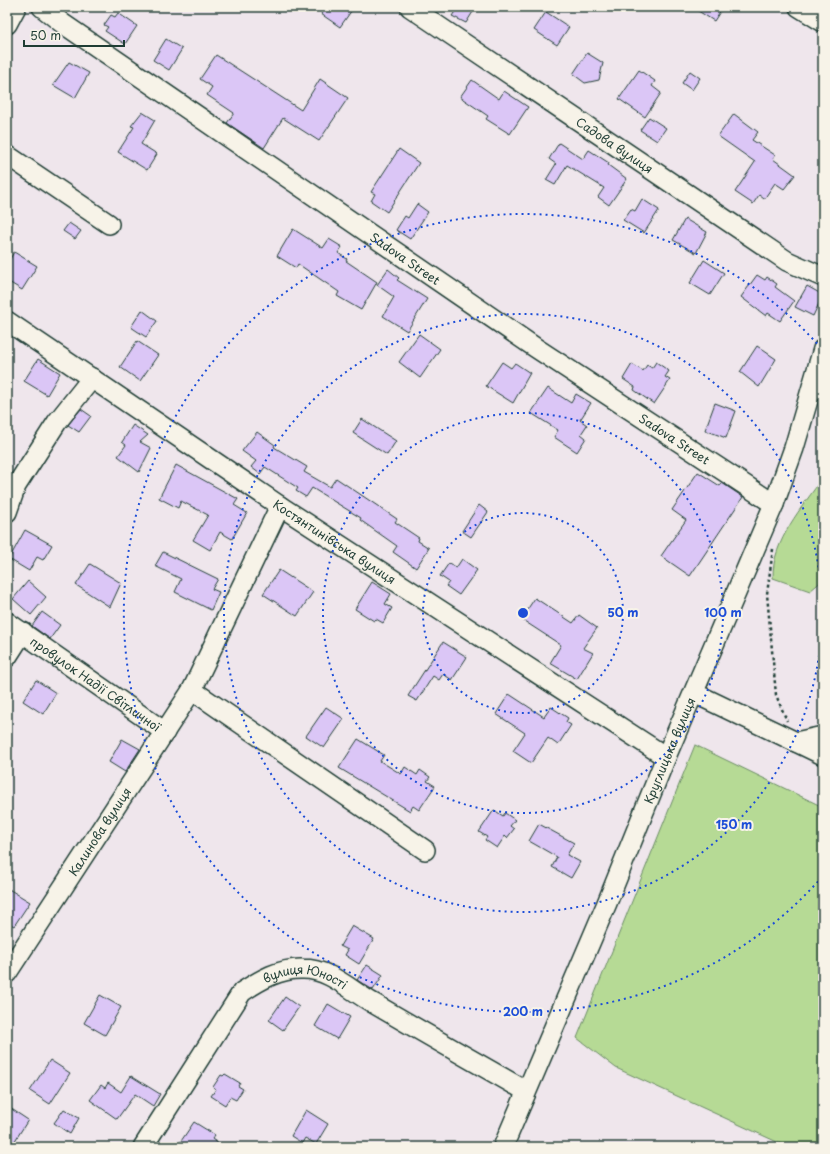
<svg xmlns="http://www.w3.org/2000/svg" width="830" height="1154" font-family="'Playpen Sans',sans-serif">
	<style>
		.green { fill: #b6da95; stroke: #6a8c64 }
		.building { fill: #dbc6f6; stroke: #1f3d34 }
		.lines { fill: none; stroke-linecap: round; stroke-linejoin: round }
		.minor-casing { stroke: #1f3d34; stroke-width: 22 }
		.path { stroke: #1f3d34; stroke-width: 2.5; stroke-dasharray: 3 3; stroke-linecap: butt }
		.minor { stroke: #f7f3e8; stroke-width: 19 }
		.ring { fill: none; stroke: #1d4ed8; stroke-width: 2; stroke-dasharray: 2 4 }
		.labels { text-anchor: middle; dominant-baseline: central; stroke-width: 4; stroke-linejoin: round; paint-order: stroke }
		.street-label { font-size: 12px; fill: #1f3d34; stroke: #f7f3e8 }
		.centre { fill: #1d4ed8; stroke: #f7f3e8; stroke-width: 2 }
		.ring-label { font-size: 12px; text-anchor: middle; font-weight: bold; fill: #1d4ed8; stroke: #f7f3e8; stroke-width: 4; stroke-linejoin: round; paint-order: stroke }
	</style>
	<rect width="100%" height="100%" fill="#efe6ec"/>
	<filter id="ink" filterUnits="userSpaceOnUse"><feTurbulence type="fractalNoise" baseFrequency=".025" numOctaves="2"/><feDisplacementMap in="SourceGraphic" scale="8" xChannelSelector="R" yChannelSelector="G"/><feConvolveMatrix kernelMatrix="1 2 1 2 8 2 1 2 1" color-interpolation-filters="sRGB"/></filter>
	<g filter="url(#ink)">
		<g class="green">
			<path d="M823,477V580L810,591L773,578C772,540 803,507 823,477Z"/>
			<path d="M695,745L823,807V1147H788L616,1068L577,1038Z"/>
		</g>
		<g class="building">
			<path d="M326,7H354L340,27L321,14Z"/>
			<path d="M458,7H476L466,23L452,16Z"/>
			<path d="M692,7H723L714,21Z"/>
			<path d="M546,12L569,27L557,45L534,30Z"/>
			<path d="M118,13L137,26L125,44L105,31L108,27L104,25L111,15L115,17Z"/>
			<path d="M166,39L182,49L169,70L153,60Z"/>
			<path d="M587,53L603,63L599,80L585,83L573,74Z"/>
			<path d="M216,55L301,110L320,79L348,98L319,141L283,118L264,148L227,123L234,113L207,95L212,87L200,79Z"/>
			<path d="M69,62L89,73L75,98L53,85Z"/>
			<path d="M639,70L655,81L652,86L661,93L645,117L619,99Z"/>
			<path d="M690,71L700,78L692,90L682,83Z"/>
			<path d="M472,80L499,99L504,91L528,107L510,134L486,119L488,116L460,97Z"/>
			<path d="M142,112L155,120L141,144L157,154L147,170L118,152L134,127L131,126Z"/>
			<path d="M734,114L758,132L752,140L775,155L773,159L795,175L784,189L775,183L764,199L759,195L753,204L735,192L755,162L718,136Z"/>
			<path d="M649,117L666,128L657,141L640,130Z"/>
			<path d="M559,143L583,159L589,150L609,163L608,165L627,179L609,205L598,197L604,188L567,165L555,185L546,180L556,164L549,159Z"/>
			<path d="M399,149L419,163L387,212L371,201L375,194L371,192Z"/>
			<path d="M642,199L659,210L644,233L623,220L631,209L635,211Z"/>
			<path d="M417,204L428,212L410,239L396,230L405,216L408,218Z"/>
			<path d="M685,219L707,232L696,253L673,240Z"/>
			<path d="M69,223L81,231L75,239L63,231Z"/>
			<path d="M293,229L323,248L329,239L342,247L338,253L347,259L346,261L377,282L361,310L337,296L339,292L298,264L296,268L277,256Z"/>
			<path d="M14,252L37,266L22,290L7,281V264Z"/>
			<path d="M704,260L724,273L710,295L690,283Z"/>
			<path d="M388,269L399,278L397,280L427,299L407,331L383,316L394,297L377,285Z"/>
			<path d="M757,275L765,280L767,277L777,284L775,287L794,301L780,321L768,313L766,316L741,297Z"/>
			<path d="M807,286L823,295L813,316L795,307Z"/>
			<path d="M142,310L157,321L146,337L131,327Z"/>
			<path d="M419,334L440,349L420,378L399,362Z"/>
			<path d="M137,341L158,355L140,381L120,367Z"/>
			<path d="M757,346L776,359L759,387L740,372Z"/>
			<path d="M38,359L60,373L47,395L24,381Z"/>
			<path d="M502,362L511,368L515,363L530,373L513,403L486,386Z"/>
			<path d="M656,362L669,371L665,377L670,380L654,404L634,390L635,387L623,379L632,364L643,371L647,365L652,368Z"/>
			<path d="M548,388L571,403L576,394L591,403L580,420L587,425L581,434L586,438L577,452L554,437L558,430L531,413Z"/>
			<path d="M715,403L736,411L726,438L705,430Z"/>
			<path d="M81,409L91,416L79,432L68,425Z"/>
			<path d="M362,419L396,441L387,455L353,433Z"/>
			<path d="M133,425L148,435L140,442L151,448L139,472L118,456L126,445L122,442Z"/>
			<path d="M257,432L275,445L274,447L307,467L304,472L330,487L336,478L397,519L395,522L419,538L418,541L429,548L416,568L393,552L397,546L360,520L361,518L312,488L306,497L296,491L298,488L265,467L260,474L251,467L256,461L242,451Z"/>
			<path d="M176,465L238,499L234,505L247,513L232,539L220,532L210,550L193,540L208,515L181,501L178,508L159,498Z"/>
			<path d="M698,472L720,486L722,483L743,497L690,576L661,556L686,520L672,510Z"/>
			<path d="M479,505L488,512L471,537L462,531Z"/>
			<path d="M25,530L52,545L43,560L37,557L29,571L9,559Z"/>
			<path d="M163,552L218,579L212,589L219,592L211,610L175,592L181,579L155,566Z"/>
			<path d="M462,559L477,570L459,595L446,586L449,582L440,576L449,563L456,568Z"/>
			<path d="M90,564L121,583L110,607L76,585Z"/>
			<path d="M279,570L313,592L297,616L263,594Z"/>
			<path d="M28,581L46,597L31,615L13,599Z"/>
			<path d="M372,582L391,594L385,604L392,608L383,623L376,619L374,621L355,609Z"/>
			<path d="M535,598L573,623L579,615L597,628L583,648L593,653L577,679L550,663L561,645L521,619Z"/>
			<path d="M42,612L60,625L50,639L32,626Z"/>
			<path d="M443,642L467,657L452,680L443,674L439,680L433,676L417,701L408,696Z"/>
			<path d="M36,680L56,693L43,714L23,701Z"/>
			<path d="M509,694L544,717L551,707L568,718L566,722L571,725L558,745L548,738L531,763L513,751L525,733L496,714Z"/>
			<path d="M326,707L344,719L324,748L306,736Z"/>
			<path d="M122,739L140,749L125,772L109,762Z"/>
			<path d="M358,739L384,755L380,761L401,774L405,767L417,775L420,770L430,777L427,781L435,786L419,810L413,806L410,811L339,768Z"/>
			<path d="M494,810L503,816L505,813L515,820L510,826L514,829L507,838L505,836L497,848L485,840L487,837L479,832Z"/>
			<path d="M539,824L574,843L567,855L580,862L571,878L552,867L557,857L529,841Z"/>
			<path d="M7,888L30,902L14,926L7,922Z"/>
			<path d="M352,926L374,939L359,964L345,955L348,950L340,946Z"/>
			<path d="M367,965L383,975L373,990L357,980Z"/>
			<path d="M100,995L121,1007L105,1035L84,1023Z"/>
			<path d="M285,997L299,1007L283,1030L269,1020Z"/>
			<path d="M328,1004L350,1017L337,1039L315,1026Z"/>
			<path d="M50,1060L70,1073L50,1104L30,1091Z"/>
			<path d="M225,1074L240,1083L238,1086L243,1089L236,1100L230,1097L225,1105L211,1096L216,1089L213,1087L221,1075L223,1076Z"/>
			<path d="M131,1076L160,1094L153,1106L135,1094L117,1119L90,1100L101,1085L105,1088L108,1083L121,1092Z"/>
			<path d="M7,1106L28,1120L11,1147H7Z"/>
			<path d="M64,1109L79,1118L70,1134L54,1123Z"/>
			<path d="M306,1110L328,1124L316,1144L305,1138L302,1143L291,1136Z"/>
			<path d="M194,1122L215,1135L212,1139L223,1147H177Z"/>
		</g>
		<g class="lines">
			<g class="minor-casing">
				<g id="minor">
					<path id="s1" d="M42,7L62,23L536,348L774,504"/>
					<path id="s2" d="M410,7L787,261L823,277"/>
					<path d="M799,7L823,22"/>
					<path d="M7,24L16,7"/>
					<path d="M7,155L109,224"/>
					<path id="s3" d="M7,321L280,506L666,757"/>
					<path d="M7,512L16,486L57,422L92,378"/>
					<path id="s4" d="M7,622L165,732"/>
					<path d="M7,657L23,632"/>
					<path d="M192,690L425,850"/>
					<path d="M694,693L796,742L823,736"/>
					<path d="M796,742L823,755"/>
					<path id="s5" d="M7,973L192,690L280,506"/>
					<path id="s6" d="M143,1147L242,992C260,980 280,968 303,969C330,969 351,991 373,1003C424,1033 475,1062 526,1091"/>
					<path id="s7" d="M503,1147L607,903L666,757L774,504L794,448L823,349"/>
				</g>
			</g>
			<path class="path" d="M773,549L767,594L776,695L787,721"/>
			<use href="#minor" class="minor"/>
		</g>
	</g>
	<g class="ring">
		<circle cx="523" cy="613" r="100"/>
		<circle cx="523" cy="613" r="200"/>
		<circle cx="523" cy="613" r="299"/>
		<path d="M822 877A399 399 0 1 1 822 349"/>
	</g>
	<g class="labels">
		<g class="street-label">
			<text stroke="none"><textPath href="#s2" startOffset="247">Садова вулиця</textPath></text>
			<text stroke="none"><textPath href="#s1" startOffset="442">Sadova Street</textPath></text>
			<text stroke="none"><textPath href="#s1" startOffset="766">Sadova Street</textPath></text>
			<text stroke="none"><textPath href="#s3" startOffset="395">Костянтинівська вулиця</textPath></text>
			<text stroke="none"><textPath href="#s4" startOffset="108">провулок Надії Світличної</textPath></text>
			<text stroke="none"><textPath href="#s7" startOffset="430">Круглицька вулиця</textPath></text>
			<text stroke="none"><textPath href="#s5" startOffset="169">Калинова вулиця</textPath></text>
			<text stroke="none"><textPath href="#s6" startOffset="253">вулиця Юності</textPath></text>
		</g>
	</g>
	<circle cx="523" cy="613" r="6" class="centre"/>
	<g class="ring-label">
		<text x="623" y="617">50 m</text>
		<text x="723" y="617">100 m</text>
		<text x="734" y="829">150 m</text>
		<text x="523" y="1016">200 m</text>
	</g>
	<rect width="830" height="1154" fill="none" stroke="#f7f3e8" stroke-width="24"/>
	<rect x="12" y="12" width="806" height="1130" fill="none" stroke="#1f3d34" stroke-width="1.5" filter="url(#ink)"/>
	<path d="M24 40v6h100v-6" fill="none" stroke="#1f3d34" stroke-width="2"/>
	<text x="30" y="40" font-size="12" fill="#1f3d34" stroke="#f7f3e8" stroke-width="3" paint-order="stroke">50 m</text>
</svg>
